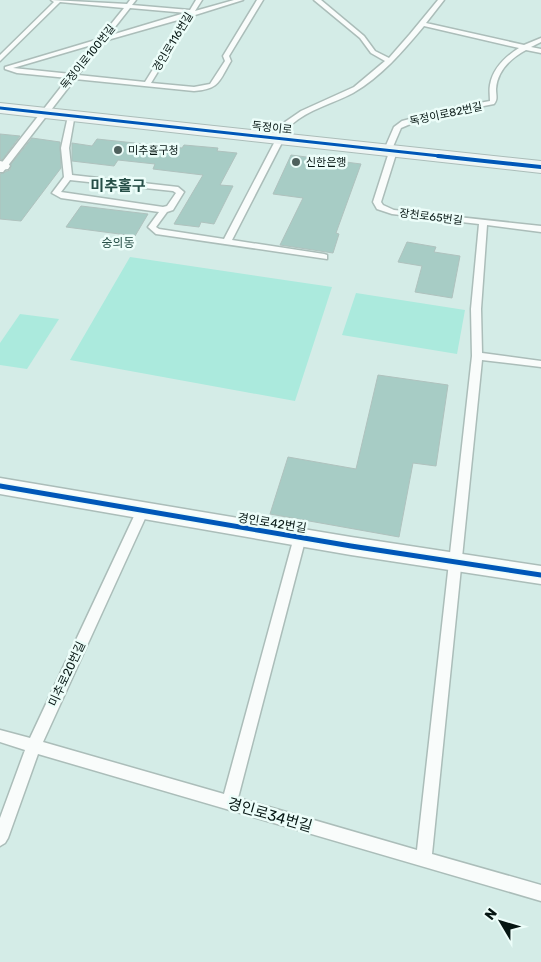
<svg xmlns="http://www.w3.org/2000/svg" width="541" height="962" font-family="Rubik,'Noto Sans KR',sans-serif">
	<style>
		.green { fill: #abeadd }
		.building { fill: #a7ccc5; stroke: #afc2be }
		.lines { fill: none; stroke-linecap: round; stroke-linejoin: round }
		.lane-casing { stroke: #abbdb9; stroke-width: 3 }
		.street-casing { stroke: #abbdb9; stroke-width: 3 }
		.secondary-casing { stroke: #abbdb9; stroke-width: 2 }
		.lane { fill: #f9fcfb; fill-rule: evenodd }
		.street { fill: #f9fcfb; fill-rule: evenodd }
		.secondary { fill: #edf4f3; fill-rule: evenodd }
		.cycleway-far2-casing { stroke: #ecfdf9; stroke-width: 5 }
		.cycleway-far1-casing { stroke: #ecfdf9; stroke-width: 6 }
		.cycleway-casing { stroke: #ecfdf9; stroke-width: 8 }
		.cycleway-far2 { stroke: #0057b8; stroke-width: 3 }
		.cycleway-far1 { stroke: #0057b8; stroke-width: 4 }
		.cycleway { stroke: #0057b8; stroke-width: 5 }
		.poi-dot { fill: #4e615d; stroke: #ecfdf9; stroke-width: 2 }
		.labels { text-anchor: middle; dominant-baseline: central; stroke-width: 5; stroke-linejoin: round; paint-order: stroke }
		.far-street-label { font-size: 11px; fill: #061613; stroke: #ecfdf9 }
		.far-poi-label { font-size: 11px; fill: #061613; stroke: #ecfdf9; text-anchor: start }
		.far-quarter-label { font-size: 12px; fill: #254e46; stroke: #ecfdf9 }
		.street-label { font-size: 12px; fill: #061613; stroke: #ecfdf9 }
		.far-district-label { font-size: 15px; font-weight: bold; fill: #254e46; stroke: #ecfdf9 }
		.near-street-label { font-size: 15px; fill: #061613; stroke: #ecfdf9 }
	</style>
	<rect width="100%" height="100%" fill="#d4ece7"/>
	<g class="green">
		<path d="M130,257L332,287L295,401L70,360Z"/>
		<path d="M356,293L465,310L457,354L342,335Z"/>
		<path d="M20,314L59,319L27,369L0,365V343Z"/>
	</g>
	<g class="building">
		<path d="M0,134L20,136L2,160L0,159Z"/>
		<path d="M32,138L60,142L61,168L21,221L0,219V174L10,170L11,164Z"/>
		<path d="M97,139L182,148L184,145L218,148L217,151L237,153L220,185L233,186L214,224L201,222L199,227L174,224L203,175L153,169L155,164L118,160L114,166L72,161V143L92,146Z"/>
		<path d="M291,155L361,164L336,233L339,234L333,253L280,245L303,198L273,194Z"/>
		<path d="M81,206L148,214L135,236L66,227Z"/>
		<path d="M407,242L436,247L434,252L460,256L452,298L415,292L422,266L398,262Z"/>
		<path d="M378,375L448,385L436,466L413,463L399,537L270,514L288,457L356,469Z"/>
	</g>
	<g class="lines">
		<g class="lane-casing">
			<g id="lane">
				<path d="M51,0L127,4L130,0H136L132,5L190,10L196,0H202L195,11L234,0H243L192,16L151,83L194,87L210,84L225,61L223,56L257,0H263L229,56L231,61C219,81 220,89 194,91L75,79L3,172H0V165L68,78L17,73L5,69V67L99,39L124,8L60,2L0,61V55L54,2ZM130,8L187,13L188,12L108,36ZM185,18L145,82L78,75L104,41ZM95,44L71,74L13,68Z"/>
				<path d="M314,0H321L364,36L375,51L389,58L410,34L438,0H444L426,23L524,45L541,38V42L531,47L541,49V53L526,50C511,58 497,71 496,89C496,96 498,99 494,104L453,112L408,125L401,128L392,149L397,151L381,202L383,205L394,210L541,226V232L487,225L481,309L482,353L541,361V367L482,360L432,854L541,885V901L38,754L8,838L5,843L0,846V818L25,750L0,742V730L30,738L136,512L138,509H146L148,512L43,742L224,794L294,537L296,534H304L306,537L238,798L417,850L472,356L471,309L479,224L392,214L377,209L373,202L389,152L384,150L394,127L402,121L452,108L490,101C490,96 489,91 490,85C493,68 505,57 519,48L424,26C403,51 381,77 353,93C332,104 309,109 291,125L232,240L324,254L327,255V259L156,234L148,227L159,212L61,198L52,193L64,177L61,148L68,116L75,114L69,148L72,175L178,187L184,192L173,210L167,212L156,227L159,229L224,239L285,122L301,111L354,87L385,61L371,53L360,38ZM70,180L173,191L176,193L167,206L163,207L61,192Z"/>
			</g>
		</g>
		<g class="street-casing">
			<g id="street">
				<path d="M0,161L8,163L10,166L8,169L0,170Z"/>
				<path d="M0,478L351,537L541,566V584L351,555L0,494Z"/>
			</g>
		</g>
		<g class="secondary-casing">
			<path id="secondary" d="M0,103L541,161V173L0,113Z"/>
		</g>
		<use href="#lane" class="lane"/>
		<use href="#street" class="street"/>
		<use href="#secondary" class="secondary"/>
		<g class="cycleway-far2-casing">
			<path id="cycleway-far2" d="M0,108L449,157"/>
		</g>
		<g class="cycleway-far1-casing">
			<path id="cycleway-far1" d="M438,156L541,167"/>
		</g>
		<g class="cycleway-casing">
			<path id="cycleway" d="M0,486L351,546L541,575"/>
		</g>
		<use href="#cycleway-far2" class="cycleway-far2"/>
		<use href="#cycleway-far1" class="cycleway-far1"/>
		<use href="#cycleway" class="cycleway"/>
	</g>
	<g class="poi-dot">
		<circle cx="118" cy="150" r="5"/>
		<circle cx="296" cy="162" r="5"/>
	</g>
	<g class="labels">
		<g class="far-street-label">
			<text transform="translate(173 42) rotate(-59)">경인로116번길</text>
			<text transform="translate(88 57) rotate(-51)">독정이로100번길</text>
			<text transform="translate(446 114) rotate(-12)">독정이로82번길</text>
			<text transform="translate(272 128) rotate(6)">독정이로</text>
			<text transform="translate(431 217) rotate(7)">장천로65번길</text>
		</g>
		<g class="far-poi-label">
			<text x="128" y="150">미추홀구청</text>
			<text x="306" y="162">신한은행</text>
		</g>
		<g class="far-quarter-label">
			<text x="118" y="243">숭의동</text>
		</g>
		<g class="street-label">
			<text transform="translate(272 523) rotate(9)">경인로42번길</text>
			<text transform="translate(67 674) rotate(-65)">미추로20번길</text>
		</g>
		<g class="far-district-label">
			<text x="118" y="186">미추홀구</text>
		</g>
		<g class="near-street-label">
			<text transform="translate(270 815) rotate(16)">경인로34번길</text>
		</g>
	</g>
	<g transform="translate(501 922) rotate(308)" stroke="#ecfdf9" stroke-width="4" paint-order="stroke">
	<path d="M0-4L9 19L0 12L-9 19Z" fill="#061613"/>
	<text y="-8" font-size="14" font-weight="bold" text-anchor="middle" fill="#061613">N</text>
	</g>
</svg>
